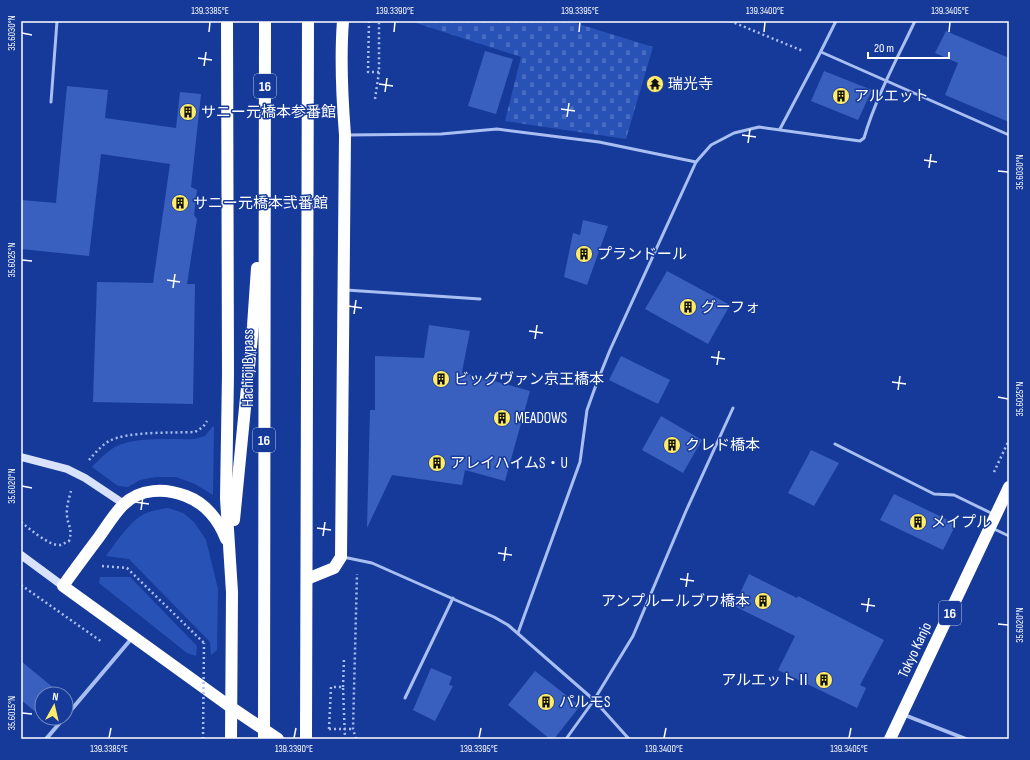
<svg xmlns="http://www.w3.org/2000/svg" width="1030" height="760" font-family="'Sofia Sans Condensed','Noto Sans JP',sans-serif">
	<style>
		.green { fill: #2952b7 }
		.cemetery { fill: url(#cemetery-stones) }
		.building { fill: #3a60bf }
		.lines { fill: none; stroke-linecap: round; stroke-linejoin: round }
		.path { stroke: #a9bff2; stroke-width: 2.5; stroke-dasharray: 2 3; stroke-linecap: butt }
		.lane { stroke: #a9bff2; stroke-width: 3 }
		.street { stroke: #a9bff2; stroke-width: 4 }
		.secondary { stroke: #d8e2fc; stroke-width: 8 }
		.highway { stroke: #fff; stroke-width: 12 }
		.path-bridge { stroke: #a9bff2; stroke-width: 2.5; stroke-dasharray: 2 3; stroke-linecap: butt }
		.ticks { fill: none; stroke: #fff; stroke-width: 1.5 }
		.labels { text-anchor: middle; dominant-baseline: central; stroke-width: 3; stroke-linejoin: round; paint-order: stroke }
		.shield { fill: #163a99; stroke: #b9c4e0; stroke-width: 1 }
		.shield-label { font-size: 14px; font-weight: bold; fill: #fff }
		.poi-label { font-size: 15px; fill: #fff; stroke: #163a99; text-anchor: start }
		.street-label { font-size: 15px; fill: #fff; stroke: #163a99 }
		.neatline { fill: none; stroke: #fff; stroke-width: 1.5 }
		.ticks-label { font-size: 10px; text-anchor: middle; fill: #fff }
	</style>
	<defs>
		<pattern id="cemetery-stones" width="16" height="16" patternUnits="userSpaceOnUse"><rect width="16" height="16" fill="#2952b7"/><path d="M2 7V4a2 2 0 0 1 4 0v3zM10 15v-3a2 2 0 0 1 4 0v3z" fill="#496cc2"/></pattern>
	</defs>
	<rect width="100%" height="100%" fill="#163a99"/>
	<g class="green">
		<path d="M213,426L214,427L213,495L195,484L176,477H156L140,480L128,487L118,486L92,467C99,460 106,452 115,447C137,436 171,440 195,439L205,436Z"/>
		<path d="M168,508L183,513L194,522L206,540L218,589L217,650L211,655L210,642L129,559L106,556C116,543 129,522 144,514C151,511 159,509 168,508Z"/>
		<path d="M100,577H130L197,646L196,656L187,653L99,583Z"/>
	</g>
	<path class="cemetery" d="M410,21H569L653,47L626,139L505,121L521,57Z"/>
	<g class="building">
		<path d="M946,31L1009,58V122L945,95L958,63L935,53Z"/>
		<path d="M485,51L513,59L496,114L468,106Z"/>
		<path d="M824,71L872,90L858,120L811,101Z"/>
		<path d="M67,86L108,90L105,118L176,128L180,92L201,94L191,187L197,190L194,215L197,219L187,284H195L193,404L93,402L97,282L153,283L170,164L101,154L89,256L21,249V200L56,203Z"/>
		<path d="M583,220L608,226L587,285L564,277L573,233L580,235Z"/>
		<path d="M667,271L730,305L708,344L645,309Z"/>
		<path d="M429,325L470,331L462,372L530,391L505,481L465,470L462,485L392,475L367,528L370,410H375V356L424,358Z"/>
		<path d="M621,356L670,380L658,404L609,380Z"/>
		<path d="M661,416L702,440L683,473L642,450Z"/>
		<path d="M811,450L839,463L814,506L788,493Z"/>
		<path d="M894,494L956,524L943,550L880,520Z"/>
		<path d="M749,574L797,598L798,596L884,640L860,685L866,688L857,708L778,670L795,636L734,606Z"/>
		<path d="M21,661L61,694H42V717L21,700Z"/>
		<path d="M431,668L452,677L449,685L453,686L435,721L413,710Z"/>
		<path d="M535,671L580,706L554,739H550L508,705Z"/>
	</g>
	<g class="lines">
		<g class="path">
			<path d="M369,21L368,72H379"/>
			<path d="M730,21L803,51"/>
			<path d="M375,99L379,72V23"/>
			<path d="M89,460C95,453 101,446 109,441C128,431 173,433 195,432L203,427L207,421"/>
			<path d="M994,472L1009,440"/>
			<path d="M21,522C30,529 49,546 60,545C64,544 66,542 69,541C73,529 68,526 67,516C66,508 69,498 71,491"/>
			<path d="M102,566L127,568L204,643"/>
			<path d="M21,585L102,642"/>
			<path d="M343,687L344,659"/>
			<path d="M329,729H353"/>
			<path d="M356,739L353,729L357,574"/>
		</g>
		<g class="lane">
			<path d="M821,52L1009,135"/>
			<path d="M51,102L57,21"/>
			<path d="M780,129L818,57L836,21"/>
			<path d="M347,135L441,134L497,129L599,142L696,162"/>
			<path d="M346,290L480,299"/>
			<path d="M835,444L934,494L954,495L993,514"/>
			<path d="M992,528L1009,536"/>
			<path d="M343,557L372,563L494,617L508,625L594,700L629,739"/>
			<path d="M518,633L580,462L587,410L596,385L610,350L696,162L711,145L734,133L759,127L860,141L864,138C876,97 897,59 915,21"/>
			<path d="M405,698L453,598"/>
			<path d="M566,739L594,700L633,636L686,511L733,408"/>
		</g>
		<g class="street">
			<path d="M902,714L966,739"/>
			<path d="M66,716L132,638"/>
			<path d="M46,739L64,718"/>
		</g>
		<g class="secondary">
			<path d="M21,457L67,469L85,478L124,504"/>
			<path d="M21,555L63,586"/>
		</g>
		<g class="highway">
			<path d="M227,21L228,374L226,498L232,592L231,739"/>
			<path d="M234,520L253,326L257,268"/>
			<path d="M226,539C219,520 205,503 186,496C165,488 140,488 123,505C114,514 107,526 99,537C87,553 75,569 63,586L232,708L278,739"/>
			<path d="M307,579L334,568L341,557L345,135C342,97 340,59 343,21"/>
			<path d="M264,739L265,21"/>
			<path d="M306,739L308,21"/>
			<path d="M890,739L1009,487"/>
		</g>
		<g class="path-bridge">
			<path d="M329,729L331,687H343L345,739"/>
			<path d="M203,739L204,643"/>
		</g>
	</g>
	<path class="ticks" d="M209,32L210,22M394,32L395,22M579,32L580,22M764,32L765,22M949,32L950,22M22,33L32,35M198,58L212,60M204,66L206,52M379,84L393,86M385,92L387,78M561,109L575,111M567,117L569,103M742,135L756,137M748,143L750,129M924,160L937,162M929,168L931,154M998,171L1008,172M22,260L32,261M167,280L180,282M173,288L175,274M348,306L362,308M354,314L356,300M529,331L543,333M535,339L537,325M711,357L725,359M717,365L719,351M892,382L906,384M898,390L900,376M998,397L1008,399M22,486L32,488M135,502L149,504M141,510L143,496M317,528L331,530M323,536L325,522M498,553L512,555M504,561L506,547M680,579L694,581M686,587L688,573M861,604L875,606M867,612L869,598M998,624L1008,625M22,713L32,714M109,738L111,728M294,738L296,728M479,738L481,728M664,738L666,728M849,738L851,728"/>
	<defs>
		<g id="temple-disc" transform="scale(0.9)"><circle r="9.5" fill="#ffec6b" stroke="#163a99"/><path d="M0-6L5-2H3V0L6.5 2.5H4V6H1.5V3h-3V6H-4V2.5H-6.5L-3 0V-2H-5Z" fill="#111"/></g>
		<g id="building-disc" transform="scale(0.9)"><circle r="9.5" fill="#ffec6b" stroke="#163a99"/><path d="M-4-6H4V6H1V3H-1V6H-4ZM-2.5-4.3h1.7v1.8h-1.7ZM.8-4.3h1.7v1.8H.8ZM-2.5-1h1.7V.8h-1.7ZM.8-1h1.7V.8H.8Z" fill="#111"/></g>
	</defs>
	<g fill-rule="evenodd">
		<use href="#temple-disc" x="655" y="84"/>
		<use href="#building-disc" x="841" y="96"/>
		<use href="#building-disc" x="188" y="112"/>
		<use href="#building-disc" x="180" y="203"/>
		<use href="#building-disc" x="584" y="254"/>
		<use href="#building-disc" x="688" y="307"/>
		<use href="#building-disc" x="441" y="379"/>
		<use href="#building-disc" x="502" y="418"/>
		<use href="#building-disc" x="672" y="445"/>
		<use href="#building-disc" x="437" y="463"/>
		<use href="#building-disc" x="918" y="522"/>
		<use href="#building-disc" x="763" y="601"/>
		<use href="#building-disc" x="824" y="680"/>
		<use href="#building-disc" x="546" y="702"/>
	</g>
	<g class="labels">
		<g class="shield">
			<rect x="254" y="74" width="22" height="24" rx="3"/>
			<rect x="253" y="428" width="22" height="24" rx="3"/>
			<rect x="939" y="601" width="22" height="24" rx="3"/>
		</g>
		<g class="shield-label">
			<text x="265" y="86">16</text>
			<text x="264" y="440">16</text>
			<text x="950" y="613">16</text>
		</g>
		<g class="poi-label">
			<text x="668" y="84">瑞光寺</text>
			<text x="854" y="96">アルエット</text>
			<text x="201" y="112">サニー元橋本参番館</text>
			<text x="193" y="203">サニー元橋本弐番館</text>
			<text x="597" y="254">プランドール</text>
			<text x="701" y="307">グーフォ</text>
			<text x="454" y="379">ビッグヴァン京王橋本</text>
			<text x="515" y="418">MEADOWS</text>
			<text x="685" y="445">クレド橋本</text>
			<text x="450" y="463">アレイハイムS・U</text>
			<text x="931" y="522">メイプル</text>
			<text x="750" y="601" text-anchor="end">アンプルールブワ橋本</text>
			<text x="811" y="680" text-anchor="end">アルエットⅡ</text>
			<text x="559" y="702">パルモS</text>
		</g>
		<g class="street-label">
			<text transform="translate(248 368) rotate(-90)">Hachioji Bypass</text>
			<text transform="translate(915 650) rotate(-65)">Tokyo Kanjo</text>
		</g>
	</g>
	<rect width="1030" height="760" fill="none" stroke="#163a99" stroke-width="44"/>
	<g transform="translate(54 706) rotate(8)"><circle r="19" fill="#163a99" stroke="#7389c2"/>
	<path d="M0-3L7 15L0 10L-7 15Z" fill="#ffec6b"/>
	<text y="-6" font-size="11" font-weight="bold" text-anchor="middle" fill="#ffffff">N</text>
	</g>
	<path d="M868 52v6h81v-6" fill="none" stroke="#ffffff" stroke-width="2"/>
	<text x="874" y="52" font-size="12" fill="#ffffff" stroke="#163a99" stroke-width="3" paint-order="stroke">20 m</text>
	<rect x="22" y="22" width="986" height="716" class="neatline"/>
	<g class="ticks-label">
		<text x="210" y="14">139.3385°E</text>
		<text x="395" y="14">139.3390°E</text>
		<text x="580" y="14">139.3395°E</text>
		<text x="765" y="14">139.3400°E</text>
		<text x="950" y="14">139.3405°E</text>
		<text transform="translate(11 33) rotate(-90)" y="4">35.6030°N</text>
		<text transform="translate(1019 172) rotate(-90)" y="4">35.6030°N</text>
		<text transform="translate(11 260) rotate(-90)" y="4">35.6025°N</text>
		<text transform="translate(1019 399) rotate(-90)" y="4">35.6025°N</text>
		<text transform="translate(11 486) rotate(-90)" y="4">35.6020°N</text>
		<text transform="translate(1019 625) rotate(-90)" y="4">35.6020°N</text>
		<text transform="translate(11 713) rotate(-90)" y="4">35.6015°N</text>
		<text x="109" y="752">139.3385°E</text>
		<text x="294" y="752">139.3390°E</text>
		<text x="479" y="752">139.3395°E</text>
		<text x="664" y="752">139.3400°E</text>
		<text x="849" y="752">139.3405°E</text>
	</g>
</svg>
